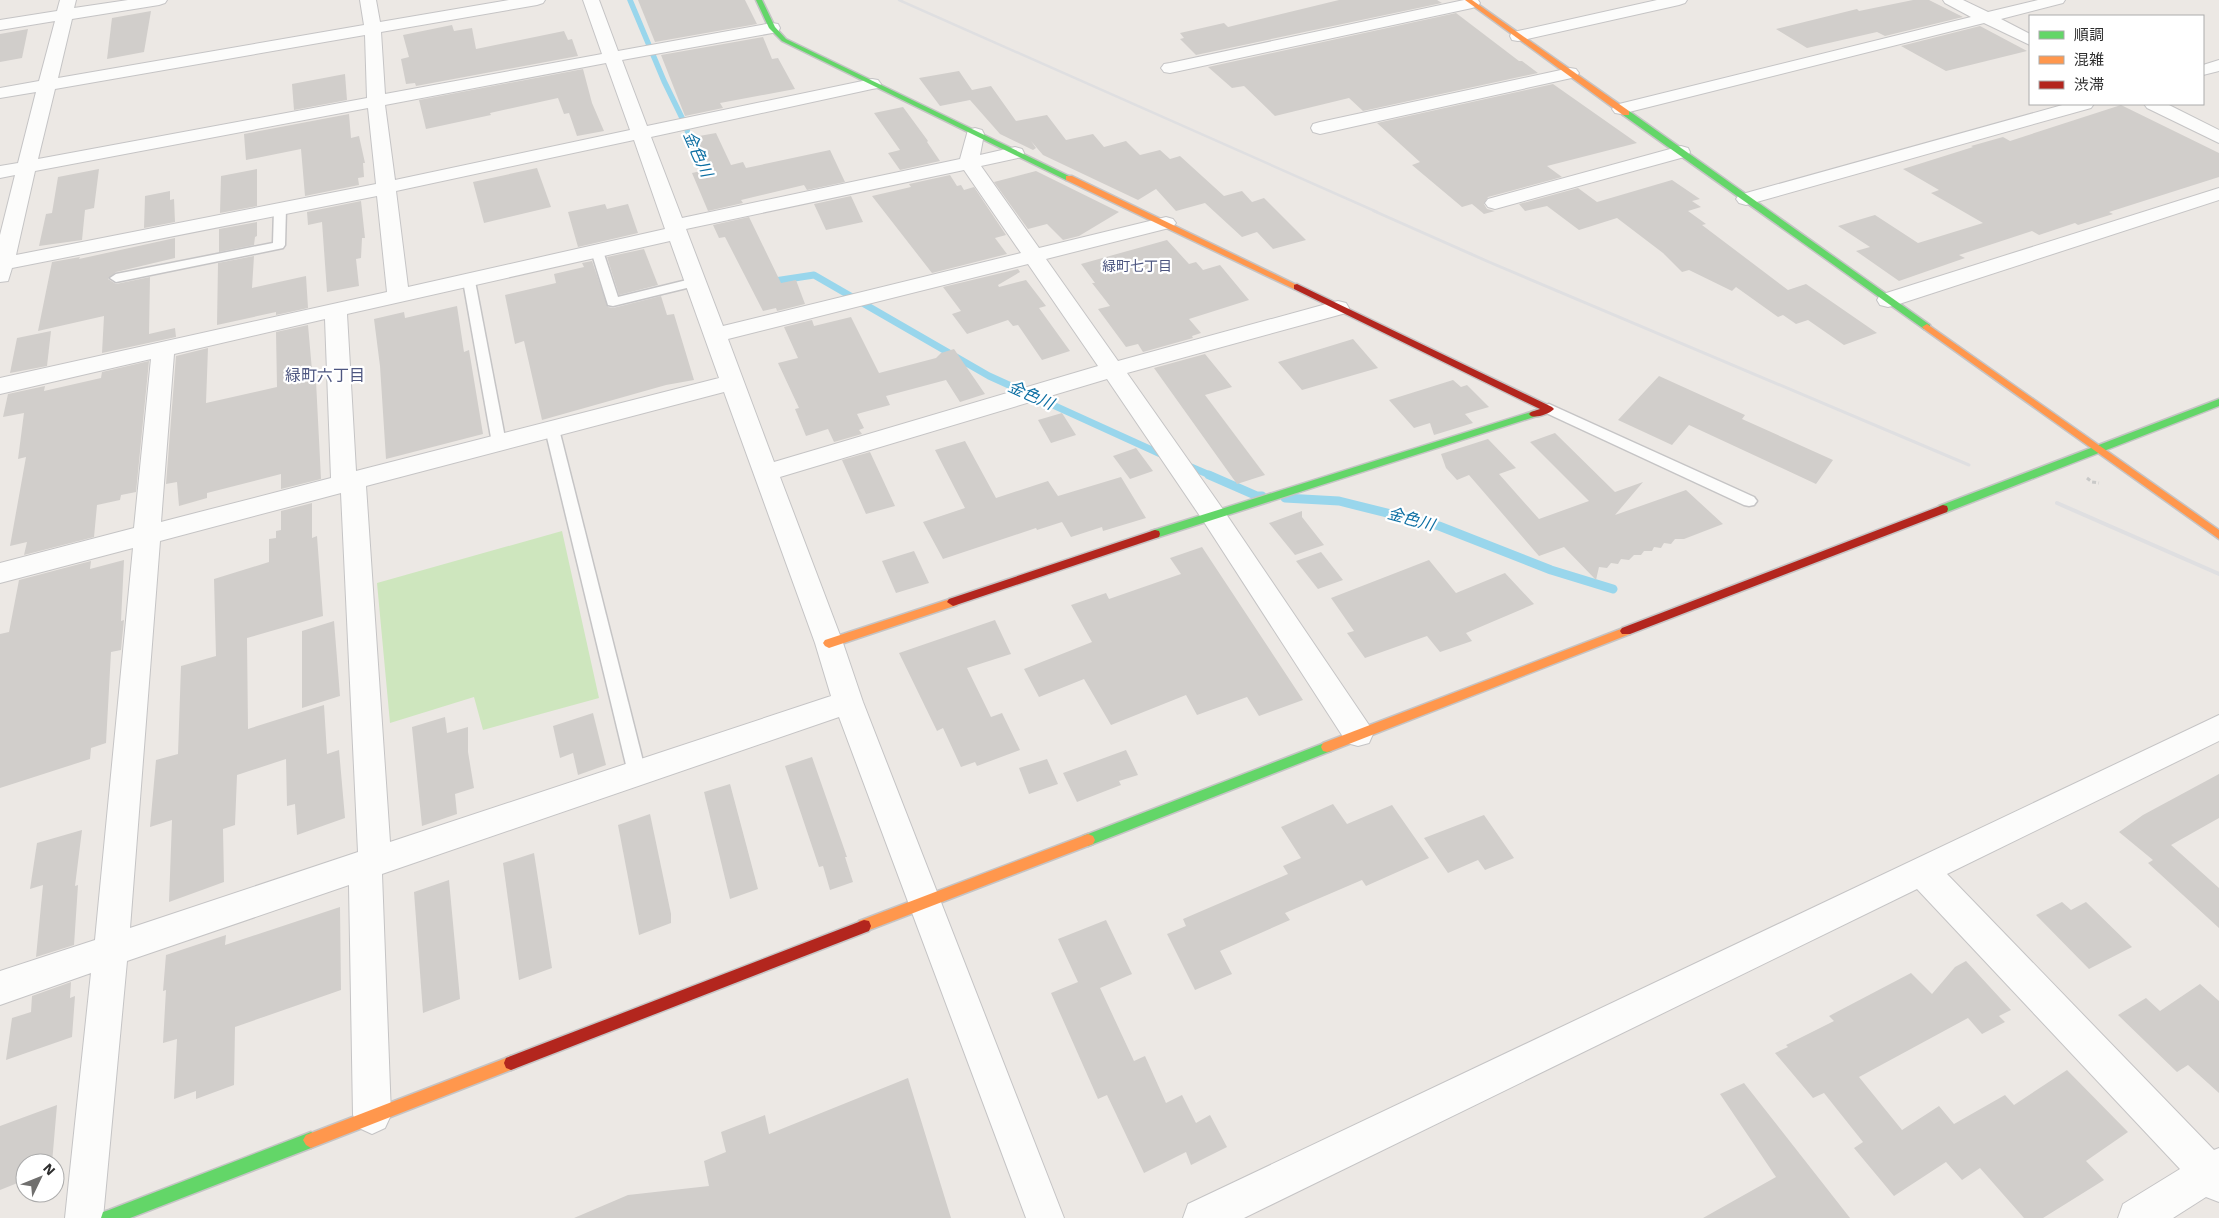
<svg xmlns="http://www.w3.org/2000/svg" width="2219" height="1218" font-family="'Work Sans','Noto Sans JP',sans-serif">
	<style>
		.green { fill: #cee6be }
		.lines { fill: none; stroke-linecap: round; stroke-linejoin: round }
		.stream-far2 { stroke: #99d6ec; stroke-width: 5.5 }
		.stream-far1 { stroke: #99d6ec; stroke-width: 7 }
		.stream { stroke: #99d6ec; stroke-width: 9 }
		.building { fill: #d1cecb }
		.lane-casing { stroke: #c5c4c5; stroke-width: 3 }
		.street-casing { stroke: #c5c4c5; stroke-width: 2 }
		.fast-casing { stroke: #c5c4c5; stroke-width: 3 }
		.slow-casing { stroke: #c5c4c5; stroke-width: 3 }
		.jam-casing { stroke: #c5c4c5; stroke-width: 3 }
		.path { stroke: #c9c9c8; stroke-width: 3; stroke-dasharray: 4 2.5; stroke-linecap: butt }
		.lane { fill: #fcfcfb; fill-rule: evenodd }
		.street { fill: #fcfcfb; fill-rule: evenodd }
		.fast { fill: #63d668; fill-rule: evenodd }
		.slow { fill: #ff974d; fill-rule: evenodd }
		.jam { fill: #b3261e; fill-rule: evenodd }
		.rail-far2 { stroke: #dfdfe1; stroke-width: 2.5 }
		.rail-far1 { stroke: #dfdfe1; stroke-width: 3 }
		.rail { stroke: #dfdfe1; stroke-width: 4 }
		.labels { text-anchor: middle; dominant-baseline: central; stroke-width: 4.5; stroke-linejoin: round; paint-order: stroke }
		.far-neighbourhood-label { font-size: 14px; fill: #4d5680; stroke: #fff }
		.water-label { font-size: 16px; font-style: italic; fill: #0d6fa3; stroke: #fff }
		.neighbourhood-label { font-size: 16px; fill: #4d5680; stroke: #fff }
	</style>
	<rect width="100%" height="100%" fill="#ece8e4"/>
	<path class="green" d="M562,531L599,698L483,730L474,697L390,723L377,583Z"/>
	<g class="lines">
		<path class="stream-far2" d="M630,0L664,81L685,124L693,148"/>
		<g class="stream-far1">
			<path d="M768,282L814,275L989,376L1165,456"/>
			<path d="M1184,464L1212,476"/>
		</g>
		<g class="stream">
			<path d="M1209,475L1257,496H1262"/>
			<path d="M1285,498L1339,501L1439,526L1551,570L1613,589"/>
		</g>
	</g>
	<g class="building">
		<path d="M638,0H745L757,24L655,42Z"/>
		<path d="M1339,0H1437L1442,3L1196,55L1180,39L1184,38L1180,33L1224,23L1228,27Z"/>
		<path d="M1913,0H1929L1963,17L1885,36L1877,32L1807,48L1776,29L1857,9L1859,11Z"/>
		<path d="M151,11L144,52L107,59L112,18Z"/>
		<path d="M1456,13L1519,61H1522L1538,73L1363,111L1349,98L1275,116L1244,86L1232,88L1208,67Z"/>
		<path d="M452,25L454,31L472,28L476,49L564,31L568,40L572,39L578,56L416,86L415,83L406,84L401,59L409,57L403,35Z"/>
		<path d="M1980,26L2027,51L1946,71L1901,46Z"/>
		<path d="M28,29L22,58L0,62V34Z"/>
		<path d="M763,37L772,59L778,58L795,89L720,103L723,108L685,116L661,55Z"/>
		<path d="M583,69L592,103L604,131L577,136L569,113L564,114L558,98L490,113L491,115L426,129L419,100Z"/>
		<path d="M959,71L972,90L991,86L1016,121L1047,115L1066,140L1093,134L1104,147L1126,141L1140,155L1160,150L1170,159L1180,156L1224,196L1242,191L1252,202L1264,198L1306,240L1273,249L1257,232L1242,237L1205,203L1176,211L1156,189L1138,200L1043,155L1031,141L1036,148L1033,150L1000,134L970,100L940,106L919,78Z"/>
		<path d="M345,74L347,100L294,110L292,84Z"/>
		<path d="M1553,84L1637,143L1547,166L1562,177L1488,197L1484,204L1487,209L1495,211L1484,214L1472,204L1462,207L1412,165L1420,162L1377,123Z"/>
		<path d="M2121,105L2219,153V177L2109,212L2113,214L2078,225L2075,223L2039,235L2032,231L1959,255L1965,258L1899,281L1856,251L1870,247L1838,226L1875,215L1918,243L1983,223L1931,193L1939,190L1903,169L1973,147L1971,146L2003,137L2010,141Z"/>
		<path d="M903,107L928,141L927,142L940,161L900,170L888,153L900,150L874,113Z"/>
		<path d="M349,114L351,138L359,136L365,163H363L364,177L358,178L359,185L305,196L301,149L246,160L244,134Z"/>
		<path d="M716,133L731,165L743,162L746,168L830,150L845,182L807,190L804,185L741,200L743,203L708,211L692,173L701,171L688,138Z"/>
		<path d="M537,168L551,207L484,223L473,182Z"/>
		<path d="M99,169L94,208L85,210L82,240L39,246L46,214L52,213L58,177Z"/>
		<path d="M257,169V206L220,213L221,176Z"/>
		<path d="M1036,171L1119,212L1079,236L1063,240L1047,224L1028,229L994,182Z"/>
		<path d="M950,175L957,186L961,185L964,190L974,187L1006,235L995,238L1007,254L932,273L872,196L911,187L909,184Z"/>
		<path d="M1672,180L1700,199L1692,201L1701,207L1688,211L1706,224L1702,225L1788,290L1806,284L1877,333L1844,345L1808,320L1796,324L1783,315L1778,317L1736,287L1732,291L1689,270L1682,272L1663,253L1617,218L1579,230L1547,206L1525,211L1519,204L1578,188L1597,202Z"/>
		<path d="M170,191V200L174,199L175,222L144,228L145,196Z"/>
		<path d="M851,196L863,222L826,230L814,204Z"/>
		<path d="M361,201L365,238H362L361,258L356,259L359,286L327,292L322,222L308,225L307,212Z"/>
		<path d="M605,204L607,209L628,204L638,233L578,247L568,212Z"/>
		<path d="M749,217L781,283L796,280L805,304L777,311L776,308L763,311L725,237L719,238L713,225Z"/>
		<path d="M257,222V236L255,237L254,245L219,252V229Z"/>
		<path d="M175,238V258L116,272L108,279L116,284L150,277L149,334L175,328L176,337L102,353L104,316L38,331L52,262L80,257L79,259Z"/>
		<path d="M1167,240L1189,264L1196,262L1203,270L1220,265L1249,300L1189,319L1201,333L1192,336L1193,338L1143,352L1138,344L1126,347L1098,309L1110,306L1092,283H1095L1081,264Z"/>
		<path d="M644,249L658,285L619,295L607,257Z"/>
		<path d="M254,256L252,288L306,276L308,308L276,315V312L217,325L218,263Z"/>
		<path d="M592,261L608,307L613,308L661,296L667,315L674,314L694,380L666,385L542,420L524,341L515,344L505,295L556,283L554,274L584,267L582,263Z"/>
		<path d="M1018,269L1020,272L998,285L999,287L1026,280L1046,306L1039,308L1070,351L1042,360L1018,325L1013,326L1008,320L967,334L952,314L961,311L943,287Z"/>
		<path d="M457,306L464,352L469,350L483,434L386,459L380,366L374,319L404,312L405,318Z"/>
		<path d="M851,317L879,373L936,358L941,353L954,349L985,394L960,402L946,380L886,396L890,405L857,414L864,428L859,430L862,434L834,442L828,429L806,436L795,409L799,408L778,363L798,358L784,327L812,320L814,326Z"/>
		<path d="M308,325L313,382L316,381L321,479L281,489V474L207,493V498L179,506L177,482L166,484L176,356L208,348L206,403L277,387L276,332Z"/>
		<path d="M51,331L47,366L10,373L17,338Z"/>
		<path d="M1353,339L1378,368L1302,390L1278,362Z"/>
		<path d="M1205,354L1232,387L1205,395L1265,475L1237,484L1154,368Z"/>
		<path d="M149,361L136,492L121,495L120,500L97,505L94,537L24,555L27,542L10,546L26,457L18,459L24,413L3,417L8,394L45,386L44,391L101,378L102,372Z"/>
		<path d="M1659,376L1745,415L1742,419L1833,460L1816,484L1689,425L1672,445L1618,420Z"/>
		<path d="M1453,380L1461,387L1467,385L1489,407L1465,414L1473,423L1434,435L1430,423L1414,428L1389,400Z"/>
		<path d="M1062,413L1076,435L1051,443L1038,420Z"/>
		<path d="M1555,433L1615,492L1643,482L1615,515L1686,490L1723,524L1684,539H1675L1671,544L1664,543L1661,548L1654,547L1652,551H1644L1641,555H1634L1629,560L1621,559L1618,564L1611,563L1607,568L1599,567L1596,580L1564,547L1539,556L1469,475L1457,480L1446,468L1441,454L1488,439L1516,468L1499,474L1539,519L1589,501L1530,442Z"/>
		<path d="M965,441L996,498L1048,481L1058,496L1121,477L1146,518L1103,531L1102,527L1071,537L1062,522L1037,530L1036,528L943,559L923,522L965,508L935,450Z"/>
		<path d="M1136,448L1153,471L1130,479L1113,456Z"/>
		<path d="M870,452L895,506L866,514L842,460Z"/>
		<path d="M312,503V538L317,536L323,616L247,638L248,729L324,705L327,754L339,750L345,818L297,835L295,804L287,806L286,759L237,775L235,825L223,829L224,882L169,902L172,820L150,827L156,760L178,754L181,666L216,656L214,579L269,562V539L276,538V531L281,530V511Z"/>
		<path d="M1302,511V517L1324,545L1295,555L1269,523Z"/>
		<path d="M1202,547L1303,700L1259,716L1247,697L1197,715L1186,695L1111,725L1084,679L1039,697L1024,669L1092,642L1071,605L1106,593L1109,599L1181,574L1170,558Z"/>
		<path d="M914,551L929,583L896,593L882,561Z"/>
		<path d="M1321,552L1343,580L1318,589L1296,561Z"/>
		<path d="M124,560L121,621L124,620L122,639L121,650L111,652L106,743L91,748L90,759L0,788V634L9,632L19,580L91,561L90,569Z"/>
		<path d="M1429,560L1456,593L1505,573L1534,604L1466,633L1472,641L1440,652L1427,636L1365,658L1347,633L1354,631L1331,598Z"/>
		<path d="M995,620L1011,654L967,668L991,717L1002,713L1020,750L977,766L975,762L961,767L943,728L937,731L899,653Z"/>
		<path d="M334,621L340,696L302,708V631Z"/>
		<path d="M593,713L606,765L578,775L573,753L560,758L553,726Z"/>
		<path d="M445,717L447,733L468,727V752L474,788L455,794L457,814L422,826L412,727Z"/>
		<path d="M1126,750L1138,775L1119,781L1121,785L1077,802L1063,773Z"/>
		<path d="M812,757L847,857H845L853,882L830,890L823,866L819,867L785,766Z"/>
		<path d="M1047,759L1058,784L1029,794L1019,768Z"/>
		<path d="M2219,774V818L2171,845L2219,888V928L2148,863L2153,860L2119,832L2143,815Z"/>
		<path d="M730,784L758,889L730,899L704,792Z"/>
		<path d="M1333,804L1347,824L1392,805L1429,858L1366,886L1362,880L1285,913L1290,920L1220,951L1232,974L1195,990L1167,934L1186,926L1183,919L1288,874L1283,866L1301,858L1281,827Z"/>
		<path d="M650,814L671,914V923L639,935L618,825Z"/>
		<path d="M1484,815L1514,858L1485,870L1478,860L1448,873L1424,838Z"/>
		<path d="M82,830L75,886L78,885L74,945L36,957L43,885L30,889L37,843Z"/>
		<path d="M534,853L552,968L519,980L503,863Z"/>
		<path d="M449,880L460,999L423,1013L414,892Z"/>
		<path d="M2062,902L2071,910L2086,902L2132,947L2089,969L2036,915Z"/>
		<path d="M340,907L341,990L235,1027L234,1085L196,1099V1091L174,1099L177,1039L163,1043L166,990L163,991L166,955L226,935L225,945Z"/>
		<path d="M1106,920L1132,974L1100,988L1134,1061L1145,1056L1166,1103L1182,1095L1196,1123L1210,1115L1227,1147L1191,1165L1186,1152L1144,1173L1107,1095L1098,1099L1051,993L1078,982L1058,939Z"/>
		<path d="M1966,961L2011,1010L1999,1016L2005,1022L1982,1034L1968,1018L1859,1077L1902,1130L1939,1106L1954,1124L2005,1095L2014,1105L2067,1070L2128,1132L2086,1161L2104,1180L2043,1218H2024L1980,1168L1962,1180L1946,1162L1894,1196L1854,1148L1863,1142L1824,1093L1813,1098L1775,1053L1788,1047L1786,1045L1834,1021L1829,1016L1911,973L1932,994L1955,967Z"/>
		<path d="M71,982L70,998L75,996L72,1037L6,1060L12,1018L31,1012L32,996Z"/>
		<path d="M2200,984L2219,1001V1093L2188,1065L2177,1072L2118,1015L2146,998L2160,1011Z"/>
		<path d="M908,1078L951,1218H574L628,1195L709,1186L704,1161L726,1152L721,1132L765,1115L769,1134Z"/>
		<path d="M1744,1083L1850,1218H1703L1776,1177L1720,1094Z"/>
		<path d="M57,1105L52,1163H25V1180L0,1190V1126Z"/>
	</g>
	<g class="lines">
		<g class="lane-casing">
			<g id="lane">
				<path d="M280,205L286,209L285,245L283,248L116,282L110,278L116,274L273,243L274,209Z"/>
				<path d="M597,247L603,251L618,297L695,278L701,282L699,285L613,306L608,305L591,251Z"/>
				<path d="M469,277L475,281L506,443L504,446H494L492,443L463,281Z"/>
				<path d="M1549,404L1754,497L1757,501L1754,505L1749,506L1744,505L1544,412L1542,409L1544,406Z"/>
				<path d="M552,424L557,426L559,429L646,773L643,778L637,781L631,778L628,773L545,429L547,426Z"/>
			</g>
		</g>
		<g class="street-casing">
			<g id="street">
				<path d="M60,0H76L74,8L128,0H167L165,3L159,5L72,19L58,78L364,25L360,0H376L380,22L509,0H545L543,3L537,5L381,32L385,94L602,54L583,0H599L618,51L772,23L778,24L780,28L778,32L622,60L647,126L872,79L878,80L881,84L878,88L872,89L651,137L682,218L960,159L968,130L975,128L982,130L984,134L980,155L1015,147L1022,149L1024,153L1022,157L981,166L1039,248L1166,217L1173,219L1176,223L1173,227L1046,259L1118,361L1330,303L1338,301L1346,303L1349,308L1346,313L1127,373L1222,508L1369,725L1373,734L1369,743L1358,746L1347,743L1204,522L1107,379L780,477L843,643L863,702L1064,1218H1026L839,717L382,874L391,1115L385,1128L372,1134L359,1128L353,1115L349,885L127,961L103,1218H65L91,973L0,1005V971L95,940L133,548L0,583V563L134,528L151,359L0,394V378L387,292L377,196L12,268L8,281L0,282V235L15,175L0,178V166L18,163L36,92L0,98V88L39,81L55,21L0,30V20L57,11ZM365,35L367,98L38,159L55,89ZM606,63L630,130L395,180L385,105ZM368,108L376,184L16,255L35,171ZM634,140L665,229L408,287L396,191ZM964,170L1021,253L723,326L686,229ZM670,241L719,378L356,471L347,314ZM1028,264L1098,366L774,462L728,339ZM325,319L331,478L161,522L174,354ZM724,392L815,643L831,696L390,842L366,486ZM341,493L358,852L130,928L160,541Z"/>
				<path d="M1464,0H1478L1480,3L1478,6L1472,8L1170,73L1164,72L1161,68L1164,64L1170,63Z"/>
				<path d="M1657,0H1687L1685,3L1679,5L1518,41L1512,40L1510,36L1512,32L1518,31Z"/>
				<path d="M1943,0H1963L1988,12L2038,0H2065L2063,3L2001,19L2030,34V45L1984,23L1621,114L1615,113L1612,109L1615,105L1971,17L1945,3Z"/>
				<path d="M2219,60V71L2203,75V65Z"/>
				<path d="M1570,68L1576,69L1579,73L1576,77L1320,134L1313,132L1311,128L1313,124L1320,122Z"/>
				<path d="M2066,104H2094L2091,108L1753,203L1746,205L1739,203L1736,199L1739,195Z"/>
				<path d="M2144,104H2167L2219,130V143L2147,108Z"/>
				<path d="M1681,146L1688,148L1690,152L1688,156L1495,209L1488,207L1485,203L1488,199Z"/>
				<path d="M2219,188V200L1896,305L1888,307L1880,305L1877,300L1880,295Z"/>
				<path d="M2219,715V741L1947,874L2214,1150L2219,1148V1202L2206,1197L2173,1218H2118L2123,1204L2180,1169L1917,889L1244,1218H1183L1188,1204Z"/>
			</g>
		</g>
		<g class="fast-casing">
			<g id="fast">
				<path d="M756,0H762L775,27L786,39L1073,178L1066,180L782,41L769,28Z"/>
				<path d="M1623,111H1629L1930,325V329H1924L1623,115Z"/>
				<path d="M2219,399V406L1947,512L1943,513L1938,509L1939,506Z"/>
				<path d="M1534,411L1539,414L1537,416L1159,537L1155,538L1150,534L1151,531Z"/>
				<path d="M1327,742L1331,743L1333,747L1331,751L1088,846L1083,844L1081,840L1083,836Z"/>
				<path d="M311,1132L316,1135L319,1140L316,1145L311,1148L130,1218H101L103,1212L109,1210Z"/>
			</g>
		</g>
		<g class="slow-casing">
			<g id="slow">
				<path d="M1465,0H1472L1629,111V115H1623Z"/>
				<path d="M1066,176H1072L1301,287L1300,289H1294L1066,180Z"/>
				<path d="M1927,324L2219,530V539L1924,329L1922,327Z"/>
				<path d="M953,598L959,602L957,605L829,648L825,646L823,643L825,640Z"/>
				<path d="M1626,627L1630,628L1632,631L1630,634L1331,751L1327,752L1323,751L1321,747L1323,743Z"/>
				<path d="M1088,834L1093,836L1095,840L1093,844L864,932L859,931L857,926L859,921Z"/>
				<path d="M511,1056L516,1058L518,1063L516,1068L311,1148L306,1145L303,1140L306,1135Z"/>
			</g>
		</g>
		<g class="jam-casing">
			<g id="jam">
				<path d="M1297,284L1552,407L1554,409C1549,414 1537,418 1531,416L1529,414L1531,412L1540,409L1294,289V285Z"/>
				<path d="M1943,505L1947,506L1948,509L1947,512L1630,634H1622L1620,631L1622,628Z"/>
				<path d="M1155,530L1159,531L1160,534L1159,537L953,606L947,602L949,599Z"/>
				<path d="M864,920L869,921L871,926L869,931L511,1070L506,1068L504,1063L506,1058L511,1056Z"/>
			</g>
		</g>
		<path class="path" d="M2087,478L2092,482L2099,483"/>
		<use href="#lane" class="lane"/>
		<use href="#street" class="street"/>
		<use href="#fast" class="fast"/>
		<use href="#slow" class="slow"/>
		<use href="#jam" class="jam"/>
		<path class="rail-far2" d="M899,0L1377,212"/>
		<path class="rail-far1" d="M1374,211L1489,262L1969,465"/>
		<path class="rail" d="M2057,503L2219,574"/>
	</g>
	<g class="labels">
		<g class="far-neighbourhood-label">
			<text x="1137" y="266">緑町七丁目</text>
		</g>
		<g class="water-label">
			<text transform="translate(698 154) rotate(66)">金色川</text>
			<text transform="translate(1031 395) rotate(24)">金色川</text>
			<text transform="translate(1411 519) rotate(15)">金色川</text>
		</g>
		<g class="neighbourhood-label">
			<text x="325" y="375">緑町六丁目</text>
		</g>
	</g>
	<rect x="2029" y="15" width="175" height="90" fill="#ffffff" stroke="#ababab"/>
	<rect x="2039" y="31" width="25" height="8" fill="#63d668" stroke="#ababab"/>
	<text x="2074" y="40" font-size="15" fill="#2e2e2e">順調</text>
	<rect x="2039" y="56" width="25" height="8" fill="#ff974d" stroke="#ababab"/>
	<text x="2074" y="65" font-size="15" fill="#2e2e2e">混雑</text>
	<rect x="2039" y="81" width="25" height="8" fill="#b3261e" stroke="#ababab"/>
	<text x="2074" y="90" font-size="15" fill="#2e2e2e">渋滞</text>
	<g transform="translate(40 1178) rotate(47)"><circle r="24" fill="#ffffff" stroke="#ababab"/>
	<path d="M0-4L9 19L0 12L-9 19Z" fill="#706f6e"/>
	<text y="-8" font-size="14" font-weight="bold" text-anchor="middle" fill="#2e2e2e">N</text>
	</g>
</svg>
